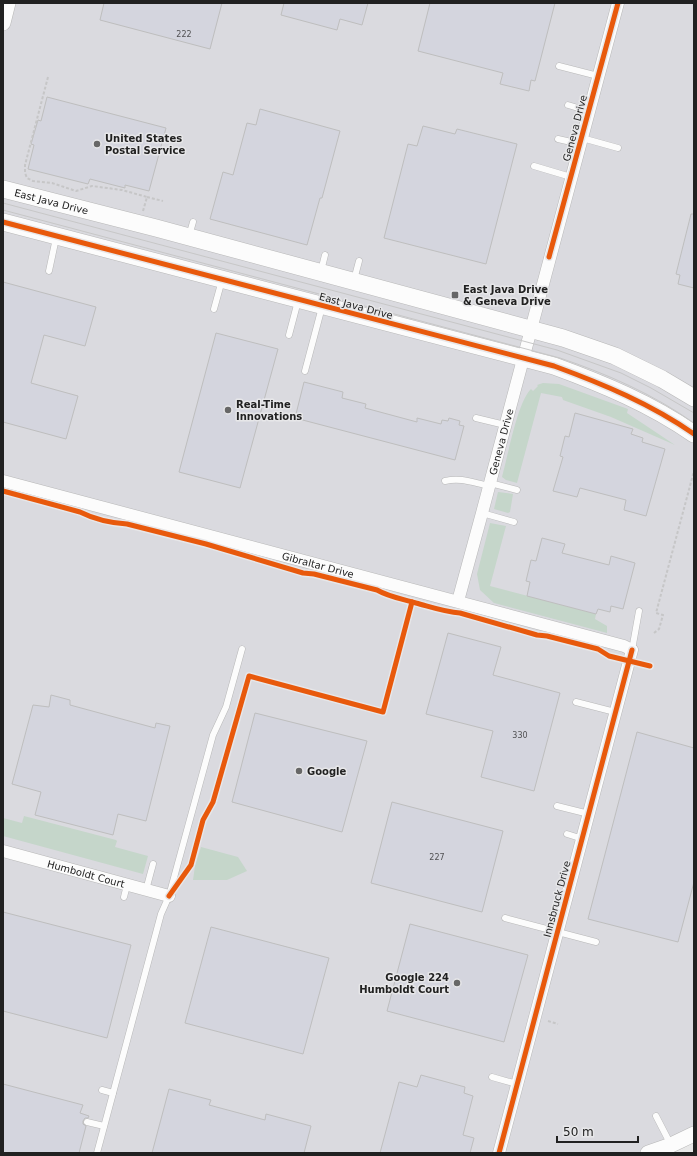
<svg xmlns="http://www.w3.org/2000/svg" width="697" height="1156" font-family="'DejaVu Sans',sans-serif">
	<style>
		.built { fill: #dadadf }
		.green { fill: #c5d6ca }
		.building { fill: #d4d5de; stroke: #bebebe }
		.lines { fill: none; stroke-linecap: round; stroke-linejoin: round }
		.service-casing { stroke: #b8b8b8; stroke-width: 7 }
		.minor-casing { stroke: #b8b8b8; stroke-width: 13 }
		.tertiary-casing { stroke: #b8b8b8; stroke-width: 16 }
		.secondary-casing { stroke: #b8b8b8; stroke-width: 18 }
		.path { stroke: #c6c6c7; stroke-width: 2; stroke-dasharray: 3 2; stroke-linecap: butt }
		.service { stroke: #fcfcfc; stroke-width: 6 }
		.minor { stroke: #fcfcfc; stroke-width: 12 }
		.tertiary { stroke: #fcfcfc; stroke-width: 15 }
		.secondary { stroke: #fcfcfc; stroke-width: 17 }
		.tram { stroke: #c7c7c7; stroke-width: 1 }
		.cycleway-casing { stroke: #e7e7e9; stroke-width: 8 }
		.cycleway { stroke: #e8590c; stroke-width: 5 }
		.poi-dot { fill: #676767; stroke: #e7e7e9; stroke-width: 1.5 }
		.labels { text-anchor: middle; dominant-baseline: central; stroke-width: 3; stroke-linejoin: round; paint-order: stroke }
		.number-label { font-size: 8px; fill: #505052 }
		.street-label { font-size: 10px; fill: #212121; stroke: #e7e7e9 }
		.poi-label { font-size: 10px; font-weight: bold; fill: #212121; stroke: #e7e7e9; text-anchor: start }
	</style>
	<rect width="100%" height="100%" fill="#e8e8e8"/>
	<path class="built" d="M3,3H694V1140L649,1153H3Z"/>
	<g class="green">
		<path d="M543,383L559,384L628,409L627,413L675,445L611,417L563,400L562,397L541,393L517,483L506,480L502,477C508,456 517,403 531,389L533,391L538,386L537,385Z"/>
		<path d="M498,492L513,494L510,512L508,513L494,509Z"/>
		<path d="M490,523L506,526L490,586L596,614L595,619L607,626V633L494,603L480,590L477,574Z"/>
		<path d="M24,816L116,840L117,841L115,847L148,856L143,874L3,836V818L22,823Z"/>
		<path d="M201,847L238,857L247,871L227,880H193L195,866Z"/>
	</g>
	<g class="building">
		<path d="M104,3H222L210,49L100,20Z"/>
		<path d="M284,3H368L362,25L340,19L337,30L281,15Z"/>
		<path d="M430,3H555L535,81L531,80L529,91L500,84L503,73L418,51Z"/>
		<path d="M47,97L166,128L149,191L125,185V188L90,179L88,184L28,169L34,145L31,144L38,120L41,121Z"/>
		<path d="M260,109L340,131L322,198H320L307,245L210,219L223,172L233,175L247,123L256,125Z"/>
		<path d="M423,126L455,134L457,129L517,144L486,264L384,238L408,144L417,146Z"/>
		<path d="M691,214H694V288L678,284L680,275L676,274Z"/>
		<path d="M3,282L96,307L85,346L44,335L31,383L78,396L66,439L3,422Z"/>
		<path d="M216,333L278,349L240,488L179,472Z"/>
		<path d="M304,382L343,392L342,398L366,404L365,408L417,422V418L441,424L442,420L448,421L449,418L460,421L459,425L464,426L455,460L295,418Z"/>
		<path d="M575,413L633,429L631,434L643,438L642,442L665,449L646,516L624,510L626,500L580,488L577,497L553,491L563,457L560,456L565,436L569,437Z"/>
		<path d="M542,538L565,544L562,553L609,565L611,556L635,563L623,609L611,606L610,612L598,609L596,614L527,596L530,582L526,581L531,560L536,561Z"/>
		<path d="M448,633L501,647L493,675L560,693L534,791L481,777L493,731L426,714Z"/>
		<path d="M51,695L70,700V705L155,728L156,723L170,726L146,821L118,814L113,835L35,815L41,792L12,784L33,705L49,707Z"/>
		<path d="M255,713L367,741L342,832L232,802Z"/>
		<path d="M637,732L694,748V882L678,942L588,919Z"/>
		<path d="M392,802L503,831L482,912L371,883Z"/>
		<path d="M3,912L131,945L107,1038L3,1011Z"/>
		<path d="M410,924L528,955L504,1042L387,1011Z"/>
		<path d="M211,927L329,958L303,1054L185,1023Z"/>
		<path d="M421,1075L465,1087L464,1093L473,1096L463,1135L474,1138L470,1153H380L399,1082L417,1087Z"/>
		<path d="M3,1084L83,1105L80,1113L89,1116L88,1118H85L83,1121V1124L86,1126L79,1153H3Z"/>
		<path d="M169,1089L211,1100L209,1105L265,1120L266,1114L311,1126L304,1153H152Z"/>
	</g>
	<g class="lines">
		<g class="service-casing">
			<g id="service">
				<path d="M559,66L598,76"/>
				<path d="M568,105L588,111"/>
				<path d="M582,138L618,148"/>
				<path d="M558,139L580,144"/>
				<path d="M534,166L571,177"/>
				<path d="M189,236L193,222"/>
				<path d="M49,271L56,238"/>
				<path d="M321,271L325,255"/>
				<path d="M354,280L359,261"/>
				<path d="M214,309L222,280"/>
				<path d="M289,335L298,301"/>
				<path d="M305,371L322,307"/>
				<path d="M476,418L505,425"/>
				<path d="M445,481C461,477 474,483 489,486"/>
				<path d="M490,483L517,490"/>
				<path d="M482,513L514,522"/>
				<path d="M632,650L639,611"/>
				<path d="M576,702L615,712"/>
				<path d="M557,806L589,814"/>
				<path d="M567,834L583,839"/>
				<path d="M146,890L153,864"/>
				<path d="M124,897L127,885"/>
				<path d="M505,918L596,942"/>
				<path d="M492,1077L517,1084"/>
				<path d="M102,1090L113,1093"/>
				<path d="M656,1116L671,1145"/>
				<path d="M87,1122L104,1126"/>
				<path d="M97,1153L161,914L169,896L213,735L226,707L242,649"/>
			</g>
		</g>
		<g class="minor-casing">
			<g id="minor">
				<path id="s1" d="M3,481L624,646L632,650L499,1153"/>
				<path id="s2" d="M458,601L482,513L618,3"/>
				<path id="s3" d="M3,851L169,896"/>
			</g>
		</g>
		<g class="tertiary-casing">
			<g id="tertiary">
				<path d="M3,23L8,3"/>
				<path d="M648,1153L671,1145L694,1134"/>
			</g>
		</g>
		<g class="secondary-casing">
			<g id="secondary">
				<path id="s4" d="M3,189L156,228L563,338L615,356L662,379L694,398"/>
				<path d="M3,222L554,366C603,384 651,404 694,434"/>
			</g>
		</g>
		<g class="path">
			<path d="M48,77L25,165V173L27,178L33,181L52,183L76,191L92,186L122,190L147,197L143,211"/>
			<path d="M147,197L163,201"/>
			<path d="M654,633L659,629L663,615L656,613L694,471"/>
			<path d="M548,1021L558,1024"/>
		</g>
		<use href="#service" class="service"/>
		<use href="#minor" class="minor"/>
		<use href="#tertiary" class="tertiary"/>
		<use href="#secondary" class="secondary"/>
		<g class="tram">
			<path d="M3,203L557,350L621,373L651,388L694,413"/>
			<path d="M3,210L560,358C607,374 653,394 694,423"/>
		</g>
		<g class="cycleway-casing">
			<g id="cycleway">
				<path d="M3,222L554,366C603,384 651,404 694,434"/>
				<path d="M549,257L618,3"/>
				<path d="M3,491L80,512C94,519 111,523 127,524L206,544L303,573L314,574L377,590C389,597 403,599 416,603C431,607 445,612 460,613L537,635L547,636L598,649L609,656L650,666"/>
				<path d="M169,896L191,865L203,820L213,802L249,676L383,712L412,602"/>
				<path d="M499,1153L632,650"/>
			</g>
		</g>
		<use href="#cycleway" class="cycleway"/>
	</g>
	<g class="poi-dot">
		<circle cx="97" cy="144" r="4"/>
		<rect x="451" y="291" width="8" height="8" rx="2"/>
		<circle cx="228" cy="410" r="4"/>
		<circle cx="299" cy="771" r="4"/>
		<circle cx="457" cy="983" r="4"/>
	</g>
	<g class="labels">
		<g class="number-label">
			<text x="184" y="34">222</text>
			<text x="520" y="735">330</text>
			<text x="437" y="857">227</text>
		</g>
		<g class="street-label">
			<text transform="translate(575 128) rotate(-75)">Geneva Drive</text>
			<text stroke="none"><textPath href="#s4" startOffset="50">East Java Drive</textPath></text>
			<text transform="translate(356 306) rotate(15)">East Java Drive</text>
			<text stroke="none"><textPath href="#s2" startOffset="165">Geneva Drive</textPath></text>
			<text stroke="none"><textPath href="#s1" startOffset="326">Gibraltar Drive</textPath></text>
			<text stroke="none"><textPath href="#s3" startOffset="86">Humboldt Court</textPath></text>
			<text transform="translate(557 899) rotate(-75)">Innsbruck Drive</text>
		</g>
		<g class="poi-label">
			<text x="105" y="138">United States<tspan x="105" dy="12">Postal Service</tspan></text>
			<text x="463" y="289">East Java Drive<tspan x="463" dy="12">&amp; Geneva Drive</tspan></text>
			<text x="236" y="404">Real-Time<tspan x="236" dy="12">Innovations</tspan></text>
			<text x="307" y="771">Google</text>
			<text x="449" y="977" text-anchor="end">Google 224<tspan x="449" dy="12">Humboldt Court</tspan></text>
		</g>
	</g>
	<rect width="697" height="1156" fill="none" stroke="#212121" stroke-width="8"/>
	<path d="M557 1136v6h81v-6" fill="none" stroke="#212121" stroke-width="2"/>
	<text x="563" y="1136" font-size="12" fill="#212121" stroke="#e7e7e9" stroke-width="3" paint-order="stroke">50 m</text>
</svg>
